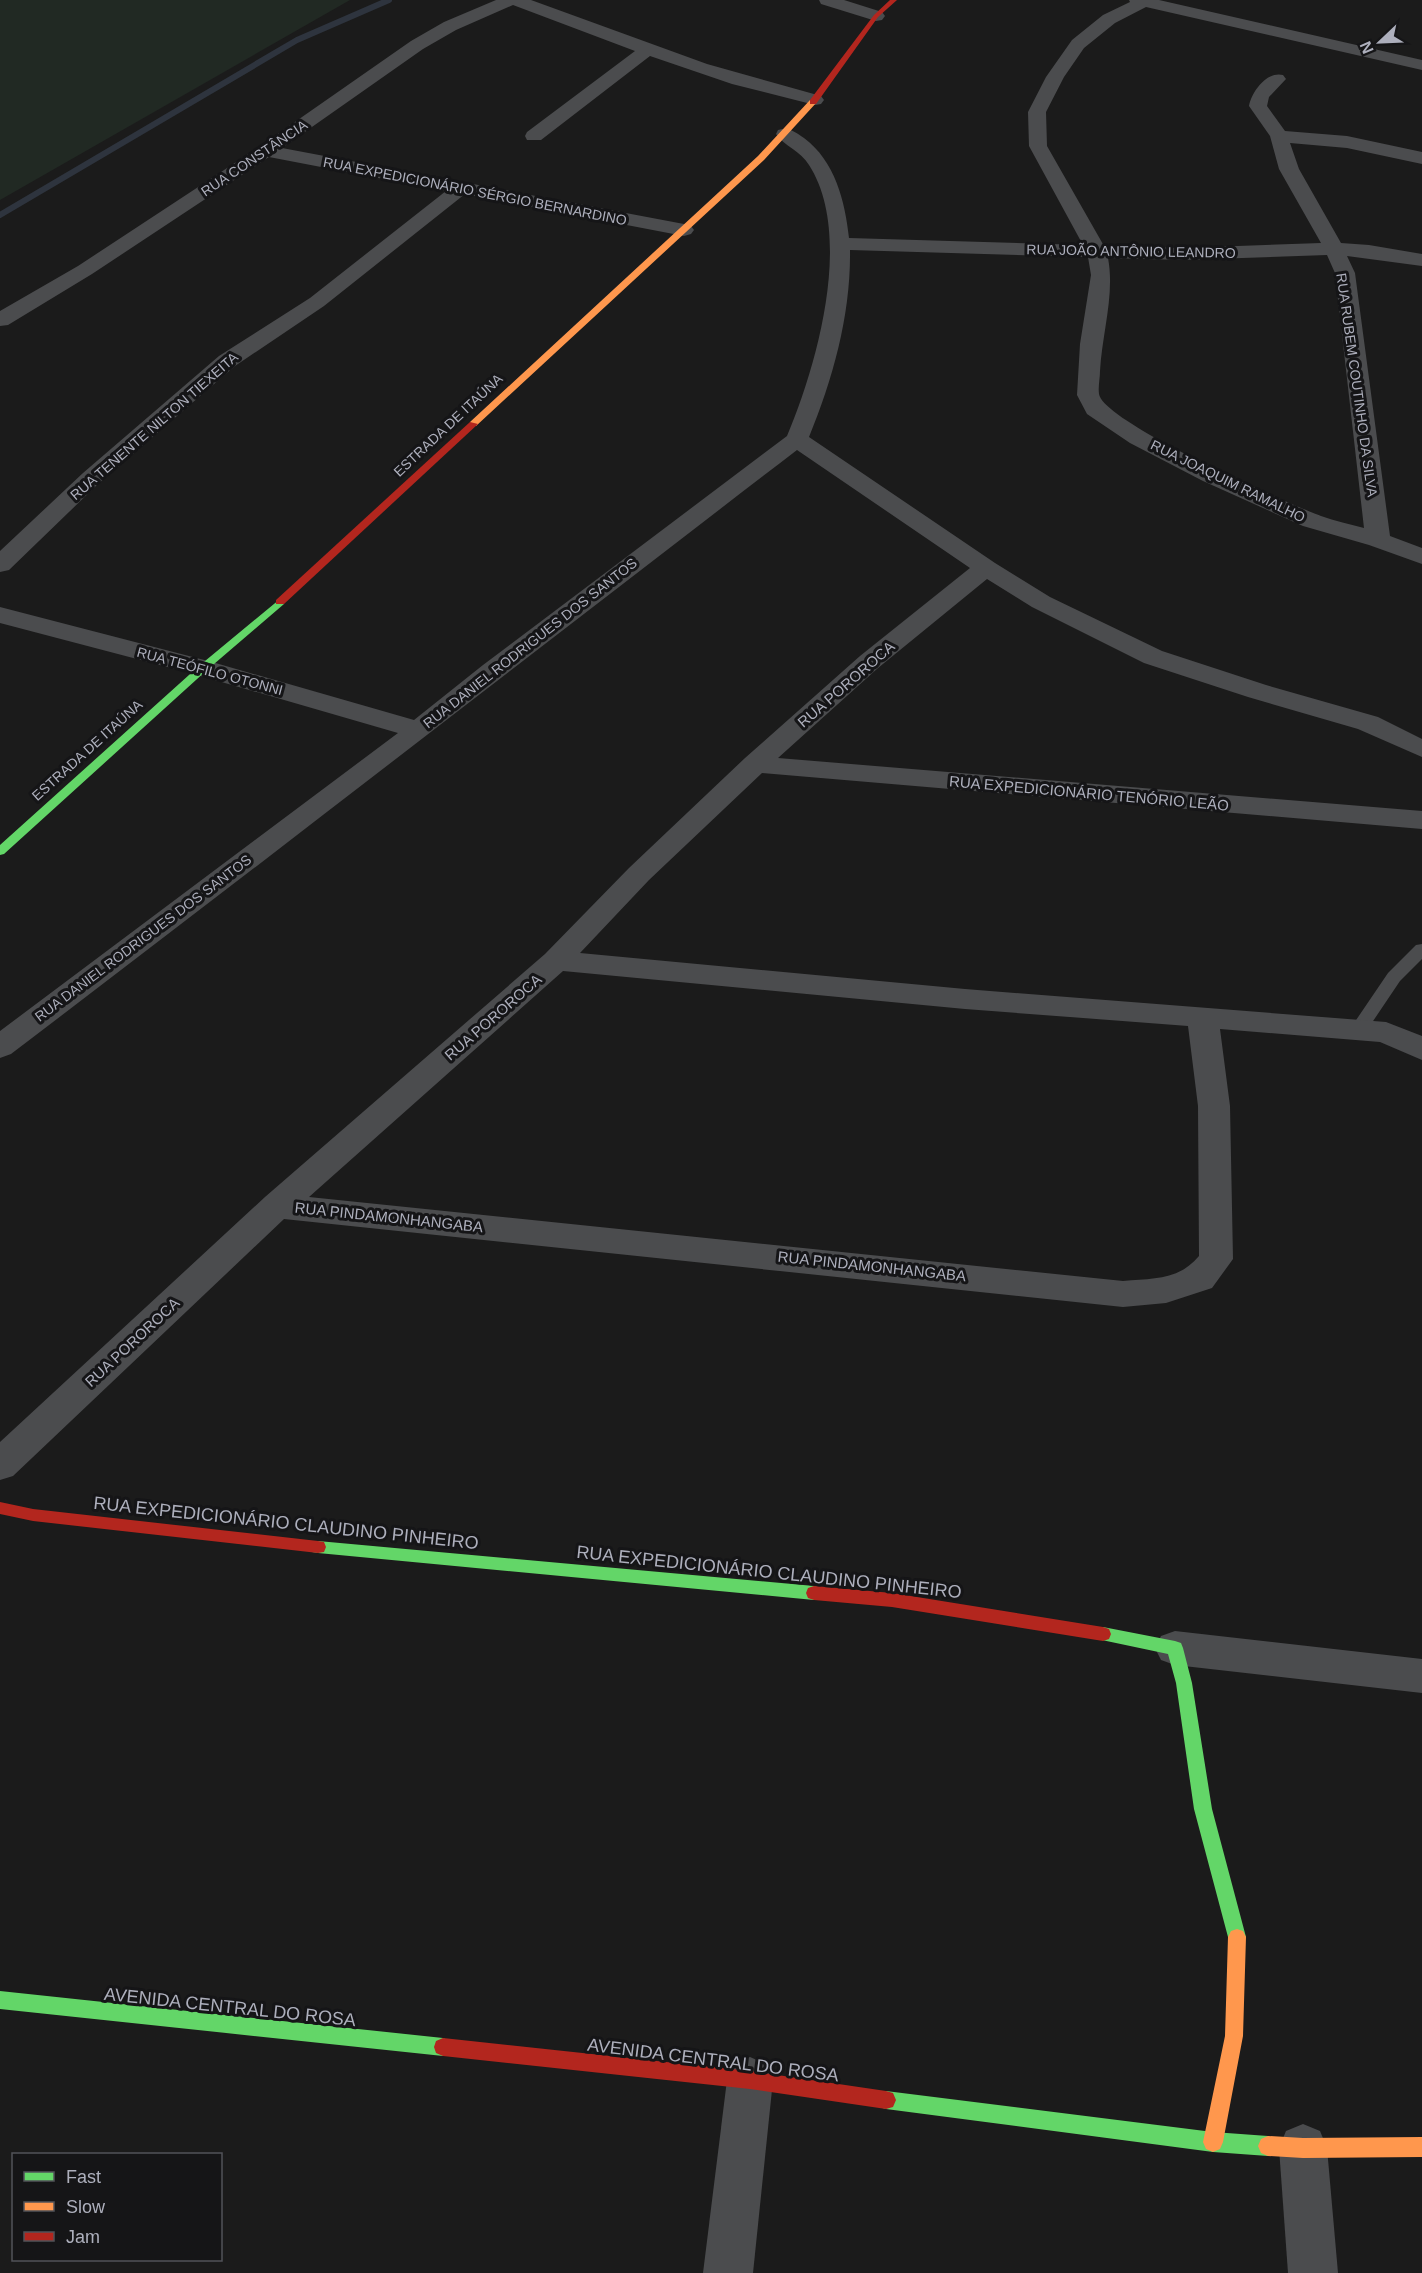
<svg xmlns="http://www.w3.org/2000/svg" width="1422" height="2273" font-family="Arial,sans-serif">
	<style>
		.green { fill: #212923 }
		.lines { fill: none; stroke-linecap: round; stroke-linejoin: round }
		.stream { stroke: #2e343e; stroke-width: 6 }
		.lane { fill: #4b4c4e; fill-rule: evenodd }
		.street { fill: #4b4c4e; fill-rule: evenodd }
		.fast { fill: #63d668; fill-rule: evenodd }
		.slow { fill: #ff974d; fill-rule: evenodd }
		.jam { fill: #b3261e; fill-rule: evenodd }
		.labels { text-anchor: middle; dominant-baseline: central; stroke-width: 6; stroke-linejoin: round; paint-order: stroke }
		.far-street-label { font-size: 14px; fill: #adafbc; stroke: #151517 }
		.street-label { font-size: 15px; fill: #adafbc; stroke: #151517 }
		.near-street-label { font-size: 18px; fill: #adafbc; stroke: #151517 }
	</style>
	<rect width="100%" height="100%" fill="#1b1b1b"/>
	<path class="green" d="M0,0H350L0,200Z"/>
	<g class="lines">
		<path class="stream" d="M0,215L297,40L389,0"/>
		<path class="lane" d="M1422,944V959L1400,981L1365,1033H1353L1350,1029L1388,973L1416,945Z"/>
		<g class="street">
			<path d="M496,0H531L707,64L821,96L824,100L821,104L815,105L732,84L650,56L541,140H527L525,136L527,132L635,51L513,5L456,30L423,49L282,148L684,224L691,226L694,230L691,234L684,236L465,194L324,306L235,366L99,483L9,570L0,572V551L83,473L219,356L310,298L446,191L269,157L92,274L8,325L0,326V311L78,266L259,147L411,41L444,22Z"/>
			<path d="M819,0H844L882,12L885,16L882,20L876,21L821,4Z"/>
			<path d="M1129,0H1159L1422,60V70L1146,7L1115,23L1084,48L1064,77L1046,112L1047,146L1104,246L1183,248L1321,243L1279,169L1270,136L1249,106C1252,91 1267,71 1283,75L1286,79L1269,97L1267,106L1285,131L1347,136L1422,152V164L1347,148L1290,143L1299,169L1341,243L1369,245L1422,254V266L1347,256L1355,273L1390,536L1422,548V564L1369,545L1303,526L1203,481L1130,443L1087,414L1077,395L1080,344L1091,275L1088,257L850,250C851,314 833,379 809,437L995,563L1050,597L1162,651L1266,685L1378,717L1422,739V757L1358,729L1248,697L1144,663L1032,607L987,579L878,668L778,758L1422,811V829L762,773L649,880L580,953L965,989L1386,1022L1422,1036V1060L1380,1042L1220,1029L1230,1106L1233,1259L1212,1288L1166,1303L1123,1307L284,1219L13,1476L0,1480V1442L265,1197L545,954L629,868L745,758L860,656L970,568L797,450C535,651 274,854 11,1054L0,1058V1031L398,733L194,674L0,623V607L212,662L414,720L483,665L787,436C817,365 854,235 809,165C801,151 784,146 776,134L778,130C789,127 795,132 804,138C835,161 845,201 849,238L1083,245L1029,146L1028,112L1046,77L1072,40L1103,15L1130,2ZM1327,255L1335,273L1364,528C1350,524 1335,521 1321,516C1288,504 1103,422 1099,394C1098,387 1100,378 1100,371C1102,334 1115,294 1108,258L1183,260ZM563,971L965,1009L1188,1026L1198,1106L1199,1256C1178,1281 1153,1278 1123,1281L309,1197Z"/>
			<path d="M1175,1631L1422,1659V1693L1175,1665L1161,1660L1155,1648L1161,1636Z"/>
			<path d="M750,2057L766,2064L773,2080L753,2273H703L727,2080L734,2064Z"/>
			<path d="M1303,2124L1320,2131L1327,2148L1338,2273H1288L1279,2148L1286,2131Z"/>
		</g>
		<g class="fast">
			<path d="M280,599L284,600V604L207,670L4,854L0,855V845L199,666Z"/>
			<path d="M318,1541L814,1586L820,1588L822,1593L820,1598L814,1600L318,1553L312,1552L310,1547L312,1542Z"/>
			<path d="M1103,1627L1175,1641L1181,1643L1183,1648L1192,1683L1212,1809L1246,1937L1243,1943L1237,1945L1231,1943L1228,1937L1194,1809L1176,1683L1168,1654L1097,1639L1095,1634L1097,1629Z"/>
			<path d="M0,1991L443,2038L450,2041L452,2047L450,2053L443,2056L0,2009Z"/>
			<path d="M886,2091L1213,2132L1268,2136L1275,2139L1278,2146L1275,2153L1268,2156L1213,2152L886,2109L879,2107L876,2100L879,2093Z"/>
		</g>
		<g class="slow">
			<path d="M810,100L817,102L764,160L476,426H470V422L758,156Z"/>
			<path d="M1237,1929L1243,1931L1246,1937L1243,2036L1223,2142L1220,2149L1213,2152L1206,2149L1203,2142L1225,2036L1228,1937L1231,1931Z"/>
			<path d="M1268,2136L1303,2138L1422,2137V2157L1303,2158L1268,2156L1261,2153L1258,2146L1261,2139Z"/>
		</g>
		<g class="jam">
			<path d="M890,0H897L878,17L816,104H810V100L874,15Z"/>
			<path d="M470,422L478,424L284,604H276V600Z"/>
			<path d="M0,1502L33,1509L318,1541L324,1542L326,1547L324,1552L318,1553L33,1521L0,1514Z"/>
			<path d="M814,1586L892,1593L1103,1627L1109,1629L1111,1634L1109,1639L1103,1641L892,1607L814,1600L808,1598L806,1593L808,1588Z"/>
			<path d="M443,2038L750,2071L886,2091L893,2093L896,2100L893,2107L886,2109L750,2089L443,2056L436,2053L434,2047L436,2041Z"/>
		</g>
	</g>
	<g class="labels">
		<g class="far-street-label">
			<text transform="translate(254 158) rotate(-34)">RUA CONSTÂNCIA</text>
			<text transform="translate(475 191) rotate(11)">RUA EXPEDICIONÁRIO SÉRGIO BERNARDINO</text>
			<text transform="translate(1131 251) rotate(1)">RUA JOÃO ANTÔNIO LEANDRO</text>
			<text transform="translate(1357 385) rotate(82)">RUA RUBEM COUTINHO DA SILVA</text>
			<text transform="translate(448 425) rotate(-43)">ESTRADA DE ITAÚNA</text>
			<text transform="translate(154 426) rotate(-41)">RUA TENENTE NILTON TIEXEITA</text>
			<text transform="translate(1228 481) rotate(26)">RUA JOAQUIM RAMALHO</text>
			<text transform="translate(530 643) rotate(-38)">RUA DANIEL RODRIGUES DOS SANTOS</text>
			<text transform="translate(210 671) rotate(15)">RUA TEÓFILO OTONNI</text>
			<text transform="translate(87 750) rotate(-42)">ESTRADA DE ITAÚNA</text>
			<text transform="translate(143 938) rotate(-37)">RUA DANIEL RODRIGUES DOS SANTOS</text>
		</g>
		<g class="street-label">
			<text transform="translate(846 684) rotate(-41)">RUA POROROCA</text>
			<text transform="translate(1089 793) rotate(5)">RUA EXPEDICIONÁRIO TENÓRIO LEÃO</text>
			<text transform="translate(493 1017) rotate(-41)">RUA POROROCA</text>
			<text transform="translate(389 1217) rotate(6)">RUA PINDAMONHANGABA</text>
			<text transform="translate(872 1266) rotate(6)">RUA PINDAMONHANGABA</text>
			<text transform="translate(132 1342) rotate(-43)">RUA POROROCA</text>
		</g>
		<g class="near-street-label">
			<text transform="translate(286 1523) rotate(6)">RUA EXPEDICIONÁRIO CLAUDINO PINHEIRO</text>
			<text transform="translate(769 1572) rotate(6)">RUA EXPEDICIONÁRIO CLAUDINO PINHEIRO</text>
			<text transform="translate(230 2007) rotate(6)">AVENIDA CENTRAL DO ROSA</text>
			<text transform="translate(713 2060) rotate(7)">AVENIDA CENTRAL DO ROSA</text>
		</g>
	</g>
	<rect x="12" y="2153" width="210" height="108" fill="#151517" stroke="#525359" stroke-width="1.5"/>
	<rect x="24" y="2172" width="30" height="9" fill="#63d668" stroke="#525359" stroke-width="1.5"/>
	<text x="66" y="2183" font-size="18" fill="#adafbc">Fast</text>
	<rect x="24" y="2202" width="30" height="9" fill="#ff974d" stroke="#525359" stroke-width="1.5"/>
	<text x="66" y="2213" font-size="18" fill="#adafbc">Slow</text>
	<rect x="24" y="2232" width="30" height="9" fill="#b3261e" stroke="#525359" stroke-width="1.5"/>
	<text x="66" y="2243" font-size="18" fill="#adafbc">Jam</text>
	<g transform="translate(1380 42) rotate(247)" stroke="#151517" stroke-width="4.5" paint-order="stroke">
	<path d="M0-4.5L10 22L0 15L-10 22Z" fill="#adafbc"/>
	<text y="-9" font-size="16" font-weight="bold" text-anchor="middle" fill="#adafbc">N</text>
	</g>
</svg>
